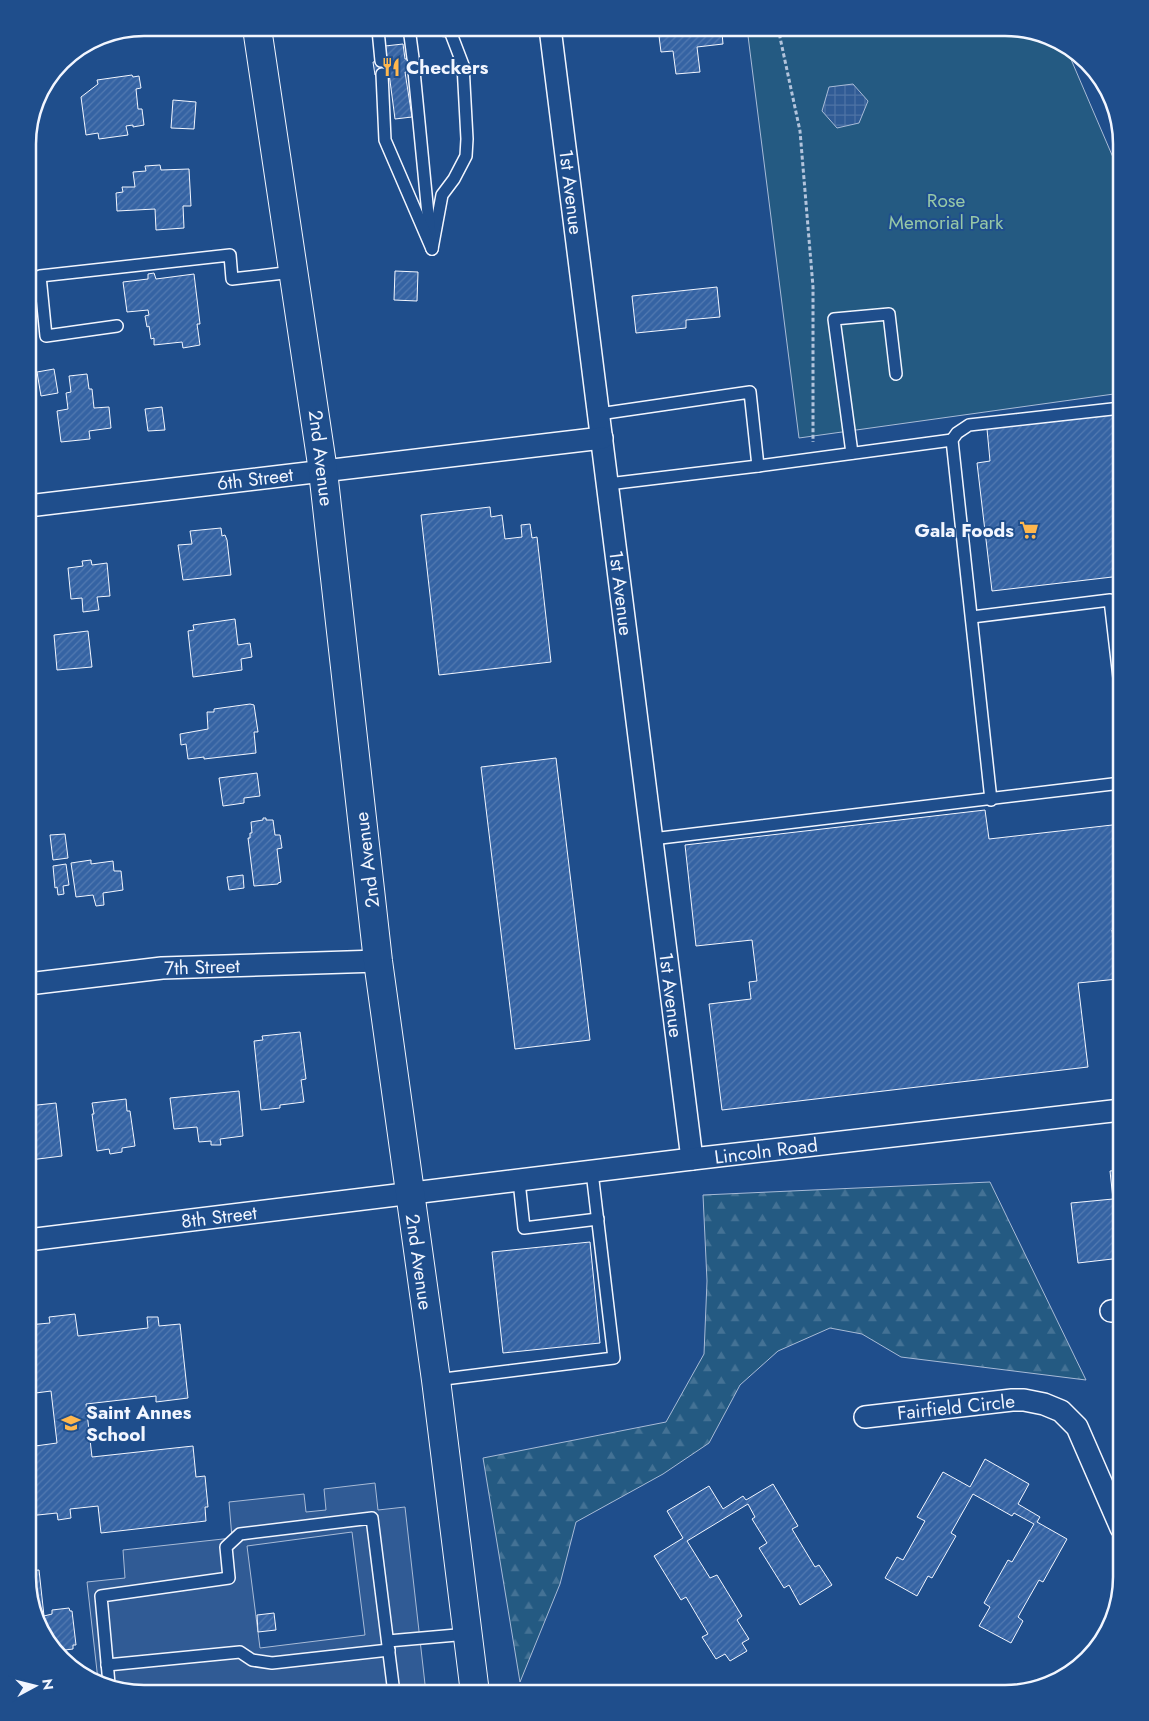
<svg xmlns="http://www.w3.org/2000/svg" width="1149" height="1721" font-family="Jost,sans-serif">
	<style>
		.forest { fill: url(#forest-firs); stroke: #a8bbd7 }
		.park { fill: #245a82; stroke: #a8bbd7 }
		.parking { fill: #305b95; stroke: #a8bbd7; fill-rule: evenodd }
		.plaza { fill: url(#plaza-grid); stroke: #a8bbd7 }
		.building { fill: url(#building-hatch); stroke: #f2f6ff }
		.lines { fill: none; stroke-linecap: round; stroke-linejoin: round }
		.service-casing { stroke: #f2f6ff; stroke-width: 14 }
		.minor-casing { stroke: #f2f6ff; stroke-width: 24 }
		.tertiary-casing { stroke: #f2f6ff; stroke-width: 30 }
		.path { stroke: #b3c4dc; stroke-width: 3; stroke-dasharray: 4 2.5; stroke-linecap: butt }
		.service { stroke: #1f4e8c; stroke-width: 11 }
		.minor { stroke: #1f4e8c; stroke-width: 21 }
		.tertiary { stroke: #1f4e8c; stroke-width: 28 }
		.rail-casing { stroke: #f2f6ff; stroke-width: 5.5 }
		.rail { stroke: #1f4e8c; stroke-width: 4; stroke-dasharray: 11; stroke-linecap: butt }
		.labels { text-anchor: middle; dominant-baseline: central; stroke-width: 4; stroke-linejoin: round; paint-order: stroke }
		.poi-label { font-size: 19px; font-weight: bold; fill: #f2f6ff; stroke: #1f4e8c; text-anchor: start }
		.street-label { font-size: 19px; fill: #f2f6ff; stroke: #1f4e8c }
		.park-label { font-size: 19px; fill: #97c8a6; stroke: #1f4e8c }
		.rim { fill: none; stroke: #f2f6ff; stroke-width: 2.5 }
	</style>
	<defs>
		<pattern id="forest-firs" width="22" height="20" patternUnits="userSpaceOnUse" patternTransform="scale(1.25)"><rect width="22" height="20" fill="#245a82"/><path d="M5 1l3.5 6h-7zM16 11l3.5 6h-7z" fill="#447295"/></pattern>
		<pattern id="plaza-grid" width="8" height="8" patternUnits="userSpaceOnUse" patternTransform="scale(1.25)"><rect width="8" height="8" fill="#305b95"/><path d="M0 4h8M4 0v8" fill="none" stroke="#4e73a5"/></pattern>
		<pattern id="building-hatch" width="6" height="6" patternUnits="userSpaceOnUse" patternTransform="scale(1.25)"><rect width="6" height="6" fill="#3563a3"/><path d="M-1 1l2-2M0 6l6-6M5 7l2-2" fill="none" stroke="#537ab1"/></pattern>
	</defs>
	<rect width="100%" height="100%" fill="#1f4e8c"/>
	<path class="forest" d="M990,1182L1086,1380L901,1357L862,1334L830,1328L778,1351L740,1385L709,1443L663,1474L576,1522L560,1584L520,1682L483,1458L666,1422L704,1354L707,1281L703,1195Z"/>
	<path class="park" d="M747,28H1012L1064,43L1121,176V393L799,438Z"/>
	<path class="parking" d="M375,1483L378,1510L405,1507L426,1693H137L98,1680L87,1582L125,1578L123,1550L232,1538L229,1502L304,1494L306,1512L326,1510L324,1489ZM352,1532L365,1635L260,1648L247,1546Z"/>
	<path class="plaza" d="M853,84L868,101L859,123L837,128L822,111L829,87Z"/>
	<g class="building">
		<path d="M658,28H731L732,32L722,33L723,44L697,47L700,72L676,74L673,51L661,52Z"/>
		<path d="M403,44L405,59L420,57L421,70L405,72L412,117L395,119L389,73L375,75L373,62L386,60L385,46Z"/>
		<path d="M132,75L133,77L139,76L141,88L136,89L138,109H142L144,125L133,127V125L126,126L128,135L99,139L98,133L86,135L81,97L98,84L97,80Z"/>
		<path d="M173,100L196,102L194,129L171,128Z"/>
		<path d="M160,165L161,170L189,169L191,206H183L184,228L156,230L155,209L117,211L116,193L123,192L122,187H135L133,172L146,171L145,166Z"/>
		<path d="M395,271L418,272L417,301L394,300Z"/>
		<path d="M154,273L156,279L194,274L200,324H197L200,345L183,348L182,342L154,345V338L151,339L149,326L147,327L145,316L149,315L148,310L127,312L123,282L148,279V274Z"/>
		<path d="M717,287L720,317L686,320V328L636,333L632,296Z"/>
		<path d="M54,369L58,393L41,396L37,372Z"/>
		<path d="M87,374L89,389H92L94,408L109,407L111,428L89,431L90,439L61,442L57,411L68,409L66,393L71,392L69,376Z"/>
		<path d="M162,407L165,430L148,431L145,409Z"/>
		<path d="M1121,413V576L992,591L977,463L990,461L987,429Z"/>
		<path d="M490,507L491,517L502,515L505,539L522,537L521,525L530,524L532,538L537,537L551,662L439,675L421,515Z"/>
		<path d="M221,528L222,536L225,535L227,540L231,575L183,580L178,545L192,544L190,531Z"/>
		<path d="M91,560L92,565L107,563L110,596L97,597L99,610L83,612L82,598L71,599L68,568L83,566L82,561Z"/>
		<path d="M235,619L238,645L250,643L252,657L241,659L242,670L193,677L188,631L194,630L193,625Z"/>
		<path d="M88,631L92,667L57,670L54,635Z"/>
		<path d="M250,704L254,705L258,732H254L256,753L204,759V757L188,759L186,744L181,745L180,734L208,729L207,712H214V709Z"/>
		<path d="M556,758L590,1040L515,1049L481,767Z"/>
		<path d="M257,773L260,796L244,798V803L223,806L219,778Z"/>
		<path d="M985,810L989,839L1121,824V929L1112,930L1118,979L1078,983L1088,1067L722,1110L709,1004L751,999L749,982L757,981L752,940L696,946L685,845Z"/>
		<path d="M263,818H266V820H273L275,835H280L282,848L277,849L281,882L278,883V884L254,886L248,838H250V833H252L251,822L263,820Z"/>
		<path d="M65,834L68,858L53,860L50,835Z"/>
		<path d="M91,860V864L113,861L114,871H121L123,890L103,893L104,905L96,906L93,895L76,897L71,863Z"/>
		<path d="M66,864L69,885L63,886L64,894L58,895L57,887L55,888L53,866Z"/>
		<path d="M243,875L244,888L229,890L227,877Z"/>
		<path d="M300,1032L306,1079L301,1080L304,1102L280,1105V1108L261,1110L254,1041L263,1040L262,1036Z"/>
		<path d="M239,1091L243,1136L220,1139L221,1145H211V1141L199,1142L197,1127L174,1129L170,1098Z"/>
		<path d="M126,1099L127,1111H130L135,1146L122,1148V1152L110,1154L109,1149L97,1151L92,1114H94L92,1103Z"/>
		<path d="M56,1103L62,1156L30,1160L28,1140V1106Z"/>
		<path d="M1121,1170V1217H1120L1121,1258L1078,1263L1071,1203L1113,1199L1110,1171Z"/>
		<path d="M590,1242L600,1343L503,1353L492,1252Z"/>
		<path d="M75,1314L78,1336L148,1328L147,1317H158L159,1326L180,1324L188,1398L156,1402V1396L86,1404L92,1457L193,1446L196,1477L205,1476L208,1507H205L206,1521L101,1533L98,1506L70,1509L71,1518L58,1520L57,1513L28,1516V1447L57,1443L51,1391L28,1394V1325L50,1323L49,1317Z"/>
		<path d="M985,1459L1029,1484L1018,1504L1040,1517L1037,1522L1067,1539L1043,1582L1039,1580L1018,1617L1023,1621L1011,1643L979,1626L990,1607L984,1603L1008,1560L1012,1562L1034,1524L1014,1513L1012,1516L973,1494L951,1533L956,1536L932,1578L928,1576L917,1596L885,1578L897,1557L903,1560L925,1521L917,1517L943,1472L970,1487Z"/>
		<path d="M773,1484L798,1526L792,1529L815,1567L819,1565L832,1585L800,1605L789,1585L784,1588L759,1548L767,1543L752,1519L755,1517L748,1504L687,1541L710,1578L717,1575L742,1616L737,1620L749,1639L742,1643L747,1651L730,1661L725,1654L716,1659L702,1637L708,1634L686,1597L681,1600L654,1556L683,1538L667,1511L709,1486L723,1509L743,1496L746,1500Z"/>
		<path d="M39,1570L44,1616L52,1614V1610L69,1608L70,1611H72L76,1645H73V1649L57,1651L43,1635L28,1577V1571Z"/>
		<path d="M274,1613L276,1630L258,1632L257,1615Z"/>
	</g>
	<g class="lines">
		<g class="service-casing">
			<g id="service">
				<path d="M409,28L413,58"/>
				<path d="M427,28L450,31L463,65L467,139L466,156L454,179L442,195L432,249"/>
				<path d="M381,61L378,30L393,28"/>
				<path d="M414,71L430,235"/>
				<path d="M382,74L385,140L432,249"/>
				<path d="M117,326L46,336L40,276L230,255L232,279L293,272"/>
				<path d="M599,414L750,392L758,466"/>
				<path d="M852,453L834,319L889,314L896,374"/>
				<path d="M608,484L758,466L952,440"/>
				<path d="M972,617L1110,600L1121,695"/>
				<path d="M991,800L952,440L957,433L969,425L1121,408"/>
				<path d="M652,839L1121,783"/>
				<path d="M519,1181L524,1228L598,1219"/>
				<path d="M436,1380L614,1358L592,1172"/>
				<path d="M388,1641L468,1634"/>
				<path d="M107,1665L240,1652L252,1660L272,1663L389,1650"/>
				<path d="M109,1684L101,1596L229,1578L226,1547L240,1534L372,1518L394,1693"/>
			</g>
		</g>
		<g class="minor-casing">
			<g id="minor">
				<path d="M550,28L692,1159"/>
				<path d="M28,506L602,438"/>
				<path d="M28,984L162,968L378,961"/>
				<path d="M28,1240L692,1159L1121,1110"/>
				<path d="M1111,1311L1121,1310"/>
				<path d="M865,1417L1012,1400H1024L1044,1404L1061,1411L1077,1427L1121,1528"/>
			</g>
		</g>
		<g class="tertiary-casing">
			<path id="tertiary" d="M257,28L323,471L378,961L436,1380L475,1693"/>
		</g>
		<path class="path" d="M778,28L800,131L813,287V442"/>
		<use href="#service" class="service"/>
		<use href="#minor" class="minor"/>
		<use href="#tertiary" class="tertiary"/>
		<g class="rail-casing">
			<path id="rail" d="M1102,81L1110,100"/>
		</g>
		<use href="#rail" class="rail"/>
	</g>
	<defs>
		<g id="restaurant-bare" transform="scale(1.5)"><path d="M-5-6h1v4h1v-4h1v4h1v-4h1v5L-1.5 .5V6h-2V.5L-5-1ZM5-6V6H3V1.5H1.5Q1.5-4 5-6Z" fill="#ffb74d" stroke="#1f4e8c" stroke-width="2.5" paint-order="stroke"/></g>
		<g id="supermarket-bare" transform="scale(1.5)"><path d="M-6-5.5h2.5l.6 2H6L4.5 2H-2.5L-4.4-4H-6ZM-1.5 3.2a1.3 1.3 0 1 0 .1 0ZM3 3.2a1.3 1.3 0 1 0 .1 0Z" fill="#ffb74d" stroke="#1f4e8c" stroke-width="2.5" paint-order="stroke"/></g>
		<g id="school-bare" transform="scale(1.5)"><path d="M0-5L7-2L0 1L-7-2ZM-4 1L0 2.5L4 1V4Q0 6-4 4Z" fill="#ffb74d" stroke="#1f4e8c" stroke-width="2.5" paint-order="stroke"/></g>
	</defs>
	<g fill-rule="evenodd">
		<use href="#restaurant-bare" x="391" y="67"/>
		<use href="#supermarket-bare" x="1029" y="530"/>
		<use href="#school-bare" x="71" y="1423"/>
	</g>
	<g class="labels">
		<g class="poi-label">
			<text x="406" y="67">Checkers</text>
			<text x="1014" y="530" text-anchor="end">Gala Foods</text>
			<text x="86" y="1412">Saint Annes<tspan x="86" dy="22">School</tspan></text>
		</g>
		<g class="street-label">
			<text transform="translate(571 192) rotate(83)">1st Avenue</text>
			<text transform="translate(321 458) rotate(83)">2nd Avenue</text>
			<text transform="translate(255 479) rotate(-7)">6th Street</text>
			<text transform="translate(621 593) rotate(83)">1st Avenue</text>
			<text transform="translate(367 860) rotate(-97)">2nd Avenue</text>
			<text transform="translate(202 967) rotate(-2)">7th Street</text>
			<text transform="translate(671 995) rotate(83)">1st Avenue</text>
			<text transform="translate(766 1151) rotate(-7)">Lincoln Road</text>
			<text transform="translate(219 1217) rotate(-7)">8th Street</text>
			<text transform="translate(419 1262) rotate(82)">2nd Avenue</text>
			<text transform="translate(956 1407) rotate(-6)">Fairfield Circle</text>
		</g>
		<g class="park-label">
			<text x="946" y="200">Rose<tspan x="946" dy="22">Memorial Park</tspan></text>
		</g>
	</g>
	<path d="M0 0H1149V1721H0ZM144 36H1005A108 108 0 0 1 1113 144V1577A108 108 0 0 1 1005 1685H144A108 108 0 0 1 36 1577V144A108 108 0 0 1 144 36Z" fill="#1f4e8c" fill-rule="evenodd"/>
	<path class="rim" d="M144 36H1005A108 108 0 0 1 1113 144V1577A108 108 0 0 1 1005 1685H144A108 108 0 0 1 36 1577V144A108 108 0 0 1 144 36Z"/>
	<g transform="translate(35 1686) rotate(83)" stroke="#1f4e8c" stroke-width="4" paint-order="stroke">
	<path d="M0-4L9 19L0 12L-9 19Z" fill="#f2f6ff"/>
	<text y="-8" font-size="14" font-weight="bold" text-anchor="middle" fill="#f2f6ff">N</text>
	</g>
</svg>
